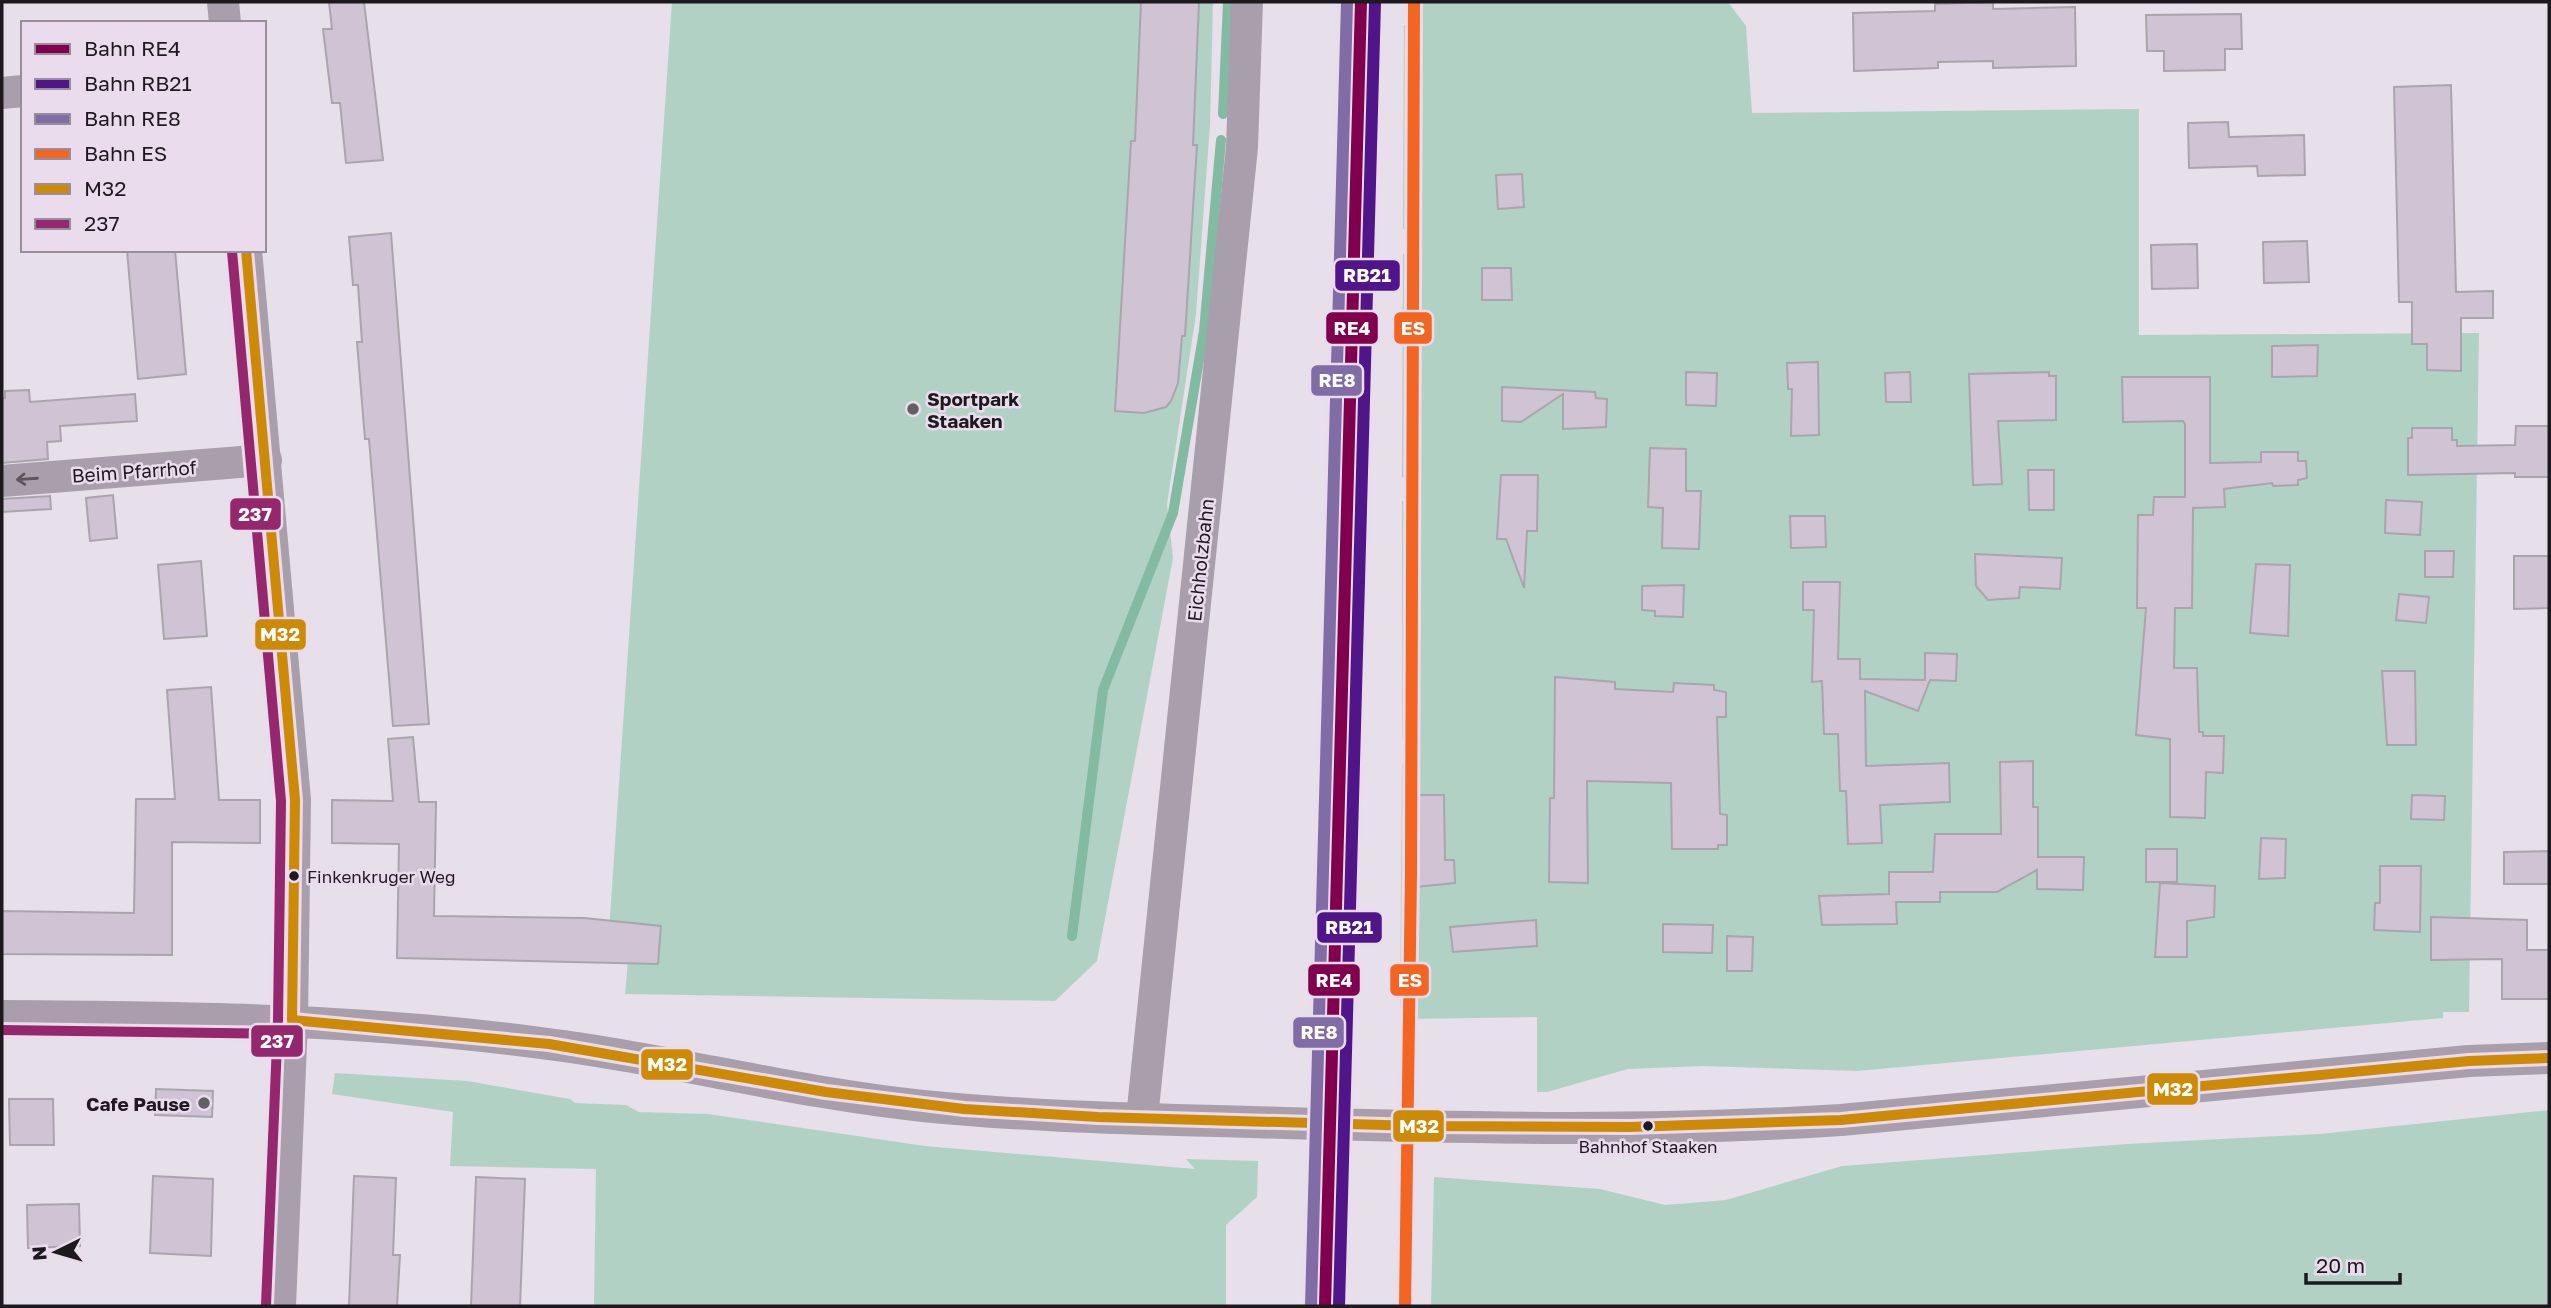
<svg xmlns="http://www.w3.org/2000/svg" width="2551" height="1308" font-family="'Golos Text',sans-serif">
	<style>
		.green { fill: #b2d1c5 }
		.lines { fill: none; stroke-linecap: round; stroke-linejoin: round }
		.stream { stroke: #83baa2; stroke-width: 10 }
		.building { fill: #d0c3d3; stroke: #aaa5ac; stroke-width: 2 }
		.minor { stroke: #a99eab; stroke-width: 32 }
		.bus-1-casing { stroke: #eadbed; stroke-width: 16 }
		.bus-2-casing { stroke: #eadbed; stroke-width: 16 }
		.bus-1 { stroke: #cc8a06; stroke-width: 10 }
		.bus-2 { stroke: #95276e; stroke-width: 10 }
		.rail-1-casing { stroke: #eadbed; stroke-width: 18 }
		.rail-2-casing { stroke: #eadbed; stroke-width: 18 }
		.rail-3-casing { stroke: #eadbed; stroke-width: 18 }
		.rail-4-casing { stroke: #eadbed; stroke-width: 18 }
		.rail-1 { stroke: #80004d; stroke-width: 12 }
		.rail-2 { stroke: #501689; stroke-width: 12 }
		.rail-3 { stroke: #816da6; stroke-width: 12 }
		.rail-4 { stroke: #f26522; stroke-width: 12 }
		.oneway { stroke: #5d545e }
		.poi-dot { fill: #645e66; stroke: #eadbed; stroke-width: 2.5 }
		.bus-dot { fill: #1e181f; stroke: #eadbed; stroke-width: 2.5 }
		.labels { text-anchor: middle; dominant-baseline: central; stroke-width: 5; stroke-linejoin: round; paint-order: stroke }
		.bus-label { font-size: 17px; fill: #1e181f; stroke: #eadbed; text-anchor: start }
		.poi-label { font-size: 19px; font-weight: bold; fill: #1e181f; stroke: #eadbed; text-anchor: start }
		.street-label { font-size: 19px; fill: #1e181f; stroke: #eadbed }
		.line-badge { stroke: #eadbed; stroke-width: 2.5 }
		.badge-label { font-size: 19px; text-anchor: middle; font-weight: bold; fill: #fff }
	</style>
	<rect width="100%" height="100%" fill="#e7dfe9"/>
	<g class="green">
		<path d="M672,2H1213L1210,125L1196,314L1167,504L1173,558L1097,961L1055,1001L625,994L628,962L607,961Z"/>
		<path d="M1411,2H1728L1746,26L1752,113L2139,109V335L2479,333L2469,1012H2443V1018L1857,1071L1703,1066L1628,1069L1547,1092H1537V1017L1406,1019L1407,1007H1400L1402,764L1408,763V740L1402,739V501L1409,500V477H1402L1403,254L1410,253V230L1403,229L1404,25H1411Z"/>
		<path d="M335,1073L467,1081L570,1099L575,1103L626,1105L639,1112L708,1114L925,1146L1195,1169L1186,1159L1258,1161L1257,1197L1226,1225V1306H594L596,1169L450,1166L453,1112L332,1094Z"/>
		<path d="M2549,1110V1306H1431L1434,1177L1600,1189L1665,1205L1726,1200L1842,1166L2127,1144L2319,1134Z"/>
	</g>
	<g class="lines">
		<g class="stream">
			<path d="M1223,114L1228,2"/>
			<path d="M1072,936L1103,690L1173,513L1204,331L1221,140"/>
		</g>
	</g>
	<g class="building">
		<path d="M329,2H364L383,160L346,163L340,103H332L323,29H332Z"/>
		<path d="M1141,2H1199L1193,145H1197L1185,336H1182L1178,383L1171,401L1166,407L1144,413L1115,411L1131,141H1135Z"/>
		<path d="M1993,2V9L2075,7L2076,66L1993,68V61L1938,62V68L1854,71L1853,13L1935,11V4Z"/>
		<path d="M2241,14L2242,49H2225V70L2164,71V51H2147L2146,15Z"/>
		<path d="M2451,85L2456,292L2493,291V318H2461V371L2427,370V344H2412V302H2399L2394,87Z"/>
		<path d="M2228,122L2229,137L2304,135L2305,175L2258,176L2257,166L2189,168L2188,123Z"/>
		<path d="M1522,174L1524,207L1498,209L1496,175Z"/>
		<path d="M391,233L429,724L393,726L369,439H365L357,342H362L358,285H353L349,237Z"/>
		<path d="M2307,241L2309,282L2264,283L2263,242Z"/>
		<path d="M2197,244L2198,288L2152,289L2151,245Z"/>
		<path d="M127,250H175L186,374L138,379Z"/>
		<path d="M1482,268H1511L1512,300H1482Z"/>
		<path d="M2318,345L2317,376L2272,377V346Z"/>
		<path d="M1818,362L1819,435L1791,436L1792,389H1788L1787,363Z"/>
		<path d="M1686,372L1717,373L1716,406L1686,405Z"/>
		<path d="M1910,372L1911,402H1886L1885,373Z"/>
		<path d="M2049,372V376H2056V420L1998,421L2002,484L1973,485L1969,374Z"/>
		<path d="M2122,377H2210V463L2261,462V452H2298V461H2306L2307,478L2298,480V485L2273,486L2272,483L2224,489L2225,507L2193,508L2192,608H2175L2174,668H2197L2199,732H2203V736H2224L2223,773L2206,772L2205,818L2170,817V739L2136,735L2146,608H2137L2138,515H2153L2154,497H2185V424L2183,421L2123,422Z"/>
		<path d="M1502,387L1595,392L1596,398L1607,399L1606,427L1563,429V394L1521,422L1502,421Z"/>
		<path d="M29,390L30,402L135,394L137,421L60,426L61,441L47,442L48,459L2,463V398H5V391Z"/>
		<path d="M2516,426H2549V477H2515V473L2408,475V438H2412V428H2452V440H2457V446L2515,445Z"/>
		<path d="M1650,448L1686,449V491H1701L1699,549L1662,548L1663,508L1648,507Z"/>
		<path d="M2028,470H2054V510H2029Z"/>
		<path d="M1501,475H1538L1537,531H1527L1524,588L1506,539H1497Z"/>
		<path d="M113,495L117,538L90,541L86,498Z"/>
		<path d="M50,496L51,509L2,512V499Z"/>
		<path d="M2386,500L2422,502L2420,535L2385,533Z"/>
		<path d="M1790,516H1825L1826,547L1791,548Z"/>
		<path d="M2425,551H2454L2453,577H2425Z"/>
		<path d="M1975,554L2062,558L2060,589L2020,587L2019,598L1988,600L1976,586Z"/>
		<path d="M2514,556H2549V608L2514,609Z"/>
		<path d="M201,561L207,636L164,639L158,565Z"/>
		<path d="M2256,564L2290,565L2288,636L2250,633Z"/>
		<path d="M1803,582H1840L1838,659H1860V679L1925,680V653L1957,654L1956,681L1930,680L1918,711L1865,691L1866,766L1949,763L1950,802L1880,805L1882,843L1848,844L1846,791H1840L1838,734H1824L1822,681L1812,682L1814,610H1803Z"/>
		<path d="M1684,585L1683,617L1655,616V611L1642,610V586Z"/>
		<path d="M2399,594L2429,597L2426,623L2396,620Z"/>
		<path d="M2382,671H2415L2416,745H2387Z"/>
		<path d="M1555,677L1615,682V689L1673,692L1674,683L1714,685V690L1726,692V717H1717L1720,814L1727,815V845H1718V849H1672L1671,783L1587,781L1588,883L1549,882L1550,798H1554Z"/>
		<path d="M211,687L219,800H260V843L172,842V955L2,954V911L134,913L136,799H175L167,690Z"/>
		<path d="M413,737L419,802H436L434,916L584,918L661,926L658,964L397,958L399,844L332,843V800L393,801L388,739Z"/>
		<path d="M2033,761V807H2038V857H2084L2083,890L2037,889V870L1997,892H1940V902H1896L1897,924L1822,925L1819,896L1889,894V872H1933L1935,834H2001L2000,762Z"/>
		<path d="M1412,795H1444L1445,860H1454L1455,883L1415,887Z"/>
		<path d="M2412,795L2445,796L2444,820L2411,819Z"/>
		<path d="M2261,838L2286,839L2285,878L2259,879Z"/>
		<rect x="2146" y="849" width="31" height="33"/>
		<path d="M2549,851V884H2504V852Z"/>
		<path d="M2380,866H2421L2420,932L2374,930L2375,903H2380Z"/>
		<path d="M2160,883L2215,886L2214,917L2187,921V957H2155Z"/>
		<path d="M2431,917L2527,920V950H2549V999H2502V959L2431,960Z"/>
		<path d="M1536,920L1537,946L1453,952L1450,927Z"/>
		<path d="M1663,924L1713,925L1712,953L1663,952Z"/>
		<path d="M1727,936L1753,937L1752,971H1727Z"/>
		<path d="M156,1089L213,1091L212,1117L155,1115Z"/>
		<path d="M9,1099H53L54,1145H10Z"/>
		<path d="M153,1176L213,1179L211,1256L150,1253Z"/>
		<path d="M354,1176L396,1178L393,1255H400L397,1306H349Z"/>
		<path d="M476,1177L525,1179L520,1306H471Z"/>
		<path d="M79,1204L80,1246L28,1248L27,1205Z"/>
	</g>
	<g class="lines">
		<g class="minor">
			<path d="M223,2L225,23"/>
			<path d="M2,93L23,91"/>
			<path d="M246,250L295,800L292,1020L280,1306"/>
			<path d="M2,481L266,460"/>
			<path d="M2,1016C185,1017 366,1019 548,1044C674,1060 797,1093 923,1106C1043,1118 1164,1119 1285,1123C1471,1128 1655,1132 1841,1120L2469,1061L2549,1058"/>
			<path d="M1142,1118L1242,147L1247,2"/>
		</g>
		<g class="bus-1-casing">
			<g id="bus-1">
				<path d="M246,250L295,800L292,1020"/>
				<path d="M292,1020L549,1044L826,1092L964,1109L1098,1117L1419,1126L1630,1127L1841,1120L2469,1061L2549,1058"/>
			</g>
		</g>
		<g class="bus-2-casing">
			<g id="bus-2">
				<path d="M232,251L281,801L278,1020L266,1305"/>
				<path d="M2,1030L292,1034"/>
			</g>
		</g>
		<use href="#bus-1" class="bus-1"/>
		<use href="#bus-2" class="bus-2"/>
		<g class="rail-1-casing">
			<path id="rail-1" d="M1325,1306L1361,2"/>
		</g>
		<g class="rail-2-casing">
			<path id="rail-2" d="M1339,1306L1375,2"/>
		</g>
		<g class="rail-3-casing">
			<path id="rail-3" d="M1311,1306L1347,2"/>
		</g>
		<g class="rail-4-casing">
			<path id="rail-4" d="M1405,1306L1411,873L1414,2"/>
		</g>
		<use href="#rail-1" class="rail-1"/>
		<use href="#rail-2" class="rail-2"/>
		<use href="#rail-3" class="rail-3"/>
		<use href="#rail-4" class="rail-4"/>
	</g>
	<defs><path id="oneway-shaft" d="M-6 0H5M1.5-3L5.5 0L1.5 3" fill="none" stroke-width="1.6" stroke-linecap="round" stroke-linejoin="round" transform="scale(1.75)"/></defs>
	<use class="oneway" href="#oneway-shaft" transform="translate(27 479) rotate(176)"/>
	<g class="poi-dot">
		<circle cx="913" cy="409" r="7"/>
		<circle cx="204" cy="1103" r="7"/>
	</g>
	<g class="bus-dot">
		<circle cx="294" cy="876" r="6"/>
		<circle cx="1648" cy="1126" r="6"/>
	</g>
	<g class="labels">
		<g class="bus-label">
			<text x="307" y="876">Finkenkruger Weg</text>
			<text x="1648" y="1146" text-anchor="middle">Bahnhof Staaken</text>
		</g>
		<g class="poi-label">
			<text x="927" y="398">Sportpark<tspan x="927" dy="22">Staaken</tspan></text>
			<text x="190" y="1103" text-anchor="end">Cafe Pause</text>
		</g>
		<g class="street-label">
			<text transform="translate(134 471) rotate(-4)">Beim Pfarrhof</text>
			<text transform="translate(1200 560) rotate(-84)">Eichholzbahn</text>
		</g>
	</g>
	<g class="line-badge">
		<rect x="1334" y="259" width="67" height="33" rx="7" fill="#501689"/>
		<rect x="1325" y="311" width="54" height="34" rx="7" fill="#80004d"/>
		<rect x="1393" y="311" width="40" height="34" rx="7" fill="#f26522"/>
		<rect x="1310" y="364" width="53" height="33" rx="7" fill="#816da6"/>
		<rect x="229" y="497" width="53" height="34" rx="7" fill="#95276e"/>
		<rect x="254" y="618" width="53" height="33" rx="7" fill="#cc8a06"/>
		<rect x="1316" y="911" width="67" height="33" rx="7" fill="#501689"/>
		<rect x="1307" y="963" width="54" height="34" rx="7" fill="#80004d"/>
		<rect x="1389" y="963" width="41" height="34" rx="7" fill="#f26522"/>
		<rect x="1292" y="1016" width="53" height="33" rx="7" fill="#816da6"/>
		<rect x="250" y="1024" width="54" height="34" rx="7" fill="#95276e"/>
		<rect x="640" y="1048" width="54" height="33" rx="7" fill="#cc8a06"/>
		<rect x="2146" y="1072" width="53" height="34" rx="7" fill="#cc8a06"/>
		<rect x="1392" y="1109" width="53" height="34" rx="7" fill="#cc8a06"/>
	</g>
	<g class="badge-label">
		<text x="1367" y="282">RB21</text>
		<text x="1352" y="335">RE4</text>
		<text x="1413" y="335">ES</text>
		<text x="1337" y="387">RE8</text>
		<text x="255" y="521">237</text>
		<text x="280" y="641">M32</text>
		<text x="1349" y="934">RB21</text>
		<text x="1334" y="987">RE4</text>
		<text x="1410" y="987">ES</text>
		<text x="1319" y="1039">RE8</text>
		<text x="277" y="1048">237</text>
		<text x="667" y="1071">M32</text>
		<text x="2173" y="1096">M32</text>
		<text x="1419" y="1133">M32</text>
	</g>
	<rect width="2551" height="1308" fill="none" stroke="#1e181f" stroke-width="7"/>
	<rect x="21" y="21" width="245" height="231" fill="#eadbed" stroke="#988d9b" stroke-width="2"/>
	<rect x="35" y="44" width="35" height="10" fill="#80004d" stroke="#988d9b" stroke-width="2"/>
	<text x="84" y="56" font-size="21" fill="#1e181f">Bahn RE4</text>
	<rect x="35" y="79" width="35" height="10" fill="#501689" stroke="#988d9b" stroke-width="2"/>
	<text x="84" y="91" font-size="21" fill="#1e181f">Bahn RB21</text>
	<rect x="35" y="114" width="35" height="10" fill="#816da6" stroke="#988d9b" stroke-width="2"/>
	<text x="84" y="126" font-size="21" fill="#1e181f">Bahn RE8</text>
	<rect x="35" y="149" width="35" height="10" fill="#f26522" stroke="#988d9b" stroke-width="2"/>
	<text x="84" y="161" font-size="21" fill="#1e181f">Bahn ES</text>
	<rect x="35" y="184" width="35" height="10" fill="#cc8a06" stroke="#988d9b" stroke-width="2"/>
	<text x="84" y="196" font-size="21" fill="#1e181f">M32</text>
	<rect x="35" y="219" width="35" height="10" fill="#95276e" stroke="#988d9b" stroke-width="2"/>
	<text x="84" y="231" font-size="21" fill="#1e181f">237</text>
	<g transform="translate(56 1252) rotate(265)" stroke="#eadbed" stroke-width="5" paint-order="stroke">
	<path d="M0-5L12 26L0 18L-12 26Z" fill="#1e181f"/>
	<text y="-10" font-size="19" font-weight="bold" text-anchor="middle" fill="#1e181f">N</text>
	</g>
	<path d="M2306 1273v10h94v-10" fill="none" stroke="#1e181f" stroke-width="3.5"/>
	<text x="2316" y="1273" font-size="21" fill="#1e181f" stroke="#eadbed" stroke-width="5" paint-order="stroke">20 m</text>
</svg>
